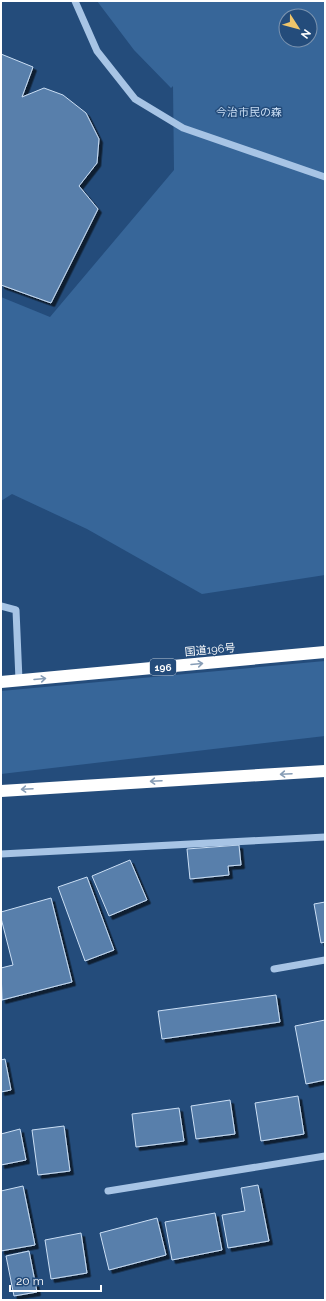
<svg xmlns="http://www.w3.org/2000/svg" width="326" height="1301" font-family="Raleway,'Noto Sans JP',sans-serif">
	<style>
		.green { fill: #376699; fill-rule: evenodd }
		.building { fill: #597fab; stroke: #cadef4; filter: url(#shadow) }
		.lines { fill: none; stroke-linecap: round; stroke-linejoin: round }
		.minor { stroke: #a7c4e5; stroke-width: 7 }
		.highway { stroke: #fff; stroke-width: 12 }
		.oneway { stroke: #879db6 }
		.labels { text-anchor: middle; dominant-baseline: central; stroke-width: 3; stroke-linejoin: round; paint-order: stroke }
		.shield { fill: #244c7b; stroke: #bdc9d7; stroke-width: 1 }
		.shield-label { font-size: 10px; font-weight: bold; fill: #fff }
		.park-label { font-size: 11px; fill: #cadef4; stroke: #244c7b }
		.street-label { font-size: 11px; fill: #fff; stroke: #244c7b }
	</style>
	<defs>
		<filter id="shadow"><feDropShadow dx="3.5" dy="3.5" stdDeviation="0" flood-color="#0009"/></filter>
	</defs>
	<rect width="100%" height="100%" fill="#244c7b"/>
	<g class="green">
		<path d="M97,1H325V575L202,594L87,529L12,494L1,501V297L50,317L174,170L173,86L171,88L134,50ZM286,16H310V40H286Z"/>
		<path d="M325,661V736L1,774V691Z"/>
	</g>
	<g class="building">
		<path d="M1,54L33,67L22,97L44,88L63,95L86,113L99,139L97,163L79,186L98,209L51,303L1,285Z"/>
		<path d="M239,845L241,865L228,866L229,875L190,879L187,849Z"/>
		<path d="M130,860L147,900L109,916L92,876Z"/>
		<path d="M87,877L114,950L85,961L58,887Z"/>
		<path d="M51,898L72,982L2,1000L1,968L13,965L1,918V912Z"/>
		<path d="M325,902V942L321,943L314,904Z"/>
		<path d="M276,995L280,1022L162,1039L158,1011Z"/>
		<path d="M325,1020V1080L306,1084L295,1026Z"/>
		<path d="M5,1059L11,1090L1,1092V1060Z"/>
		<path d="M298,1096L304,1134L261,1141L255,1103Z"/>
		<path d="M230,1100L235,1134L196,1139L191,1106Z"/>
		<path d="M179,1108L184,1141L136,1147L132,1114Z"/>
		<path d="M64,1126L70,1171L38,1175L32,1130Z"/>
		<path d="M20,1129L26,1160L1,1165V1134Z"/>
		<path d="M258,1185L269,1241L228,1248L222,1215L245,1211L241,1188Z"/>
		<path d="M23,1186L35,1245L1,1251V1191Z"/>
		<path d="M215,1213L222,1250L172,1260L165,1222Z"/>
		<path d="M157,1218L166,1255L109,1270L100,1233Z"/>
		<path d="M81,1233L87,1273L51,1279L45,1240Z"/>
		<path d="M29,1251L37,1292L14,1296L6,1256Z"/>
	</g>
	<g class="lines">
		<g class="minor">
			<path d="M75,1L97,51L135,99L183,128L325,177"/>
			<path d="M1,606L16,610L19,680"/>
			<path d="M1,854L325,837"/>
			<path d="M274,969L325,960"/>
			<path d="M108,1191L325,1156"/>
		</g>
		<g class="highway">
			<path d="M1,682L325,652"/>
			<path d="M1,791L325,771"/>
		</g>
	</g>
	<defs><path id="oneway-shaft" d="M-6 0H5M1.5-3L5.5 0L1.5 3" fill="none" stroke-width="1.6" stroke-linecap="round" stroke-linejoin="round"/></defs>
	<g class="oneway">
		<use href="#oneway-shaft" transform="translate(197 664) rotate(-5)"/>
		<use href="#oneway-shaft" transform="translate(40 679) rotate(-5)"/>
		<use href="#oneway-shaft" transform="translate(286 774) rotate(177)"/>
		<use href="#oneway-shaft" transform="translate(156 781) rotate(177)"/>
		<use href="#oneway-shaft" transform="translate(27 789) rotate(177)"/>
	</g>
	<g class="labels">
		<rect class="shield" x="150" y="659" width="26" height="16" rx="3"/>
		<g class="shield-label">
			<text x="163" y="667">196</text>
		</g>
		<g class="park-label">
			<text x="249" y="112">今治市民の森</text>
		</g>
		<g class="street-label">
			<text transform="translate(210 650) rotate(-5)">国道196号</text>
		</g>
	</g>
	<rect width="326" height="1301" fill="none" stroke="#ffffff" stroke-width="4"/>
	<g transform="translate(298 28) rotate(126)"><circle r="19" fill="#244c7b" stroke="#7c94b0"/>
	<path d="M0-3L7 15L0 10L-7 15Z" fill="#efc56b"/>
	<text y="-6" font-size="11" font-weight="bold" text-anchor="middle" fill="#ffffff">N</text>
	</g>
	<path d="M10 1285v6h91v-6" fill="none" stroke="#ffffff" stroke-width="2"/>
	<text x="16" y="1285" font-size="12" fill="#ffffff" stroke="#244c7b" stroke-width="3" paint-order="stroke">20 m</text>
</svg>
